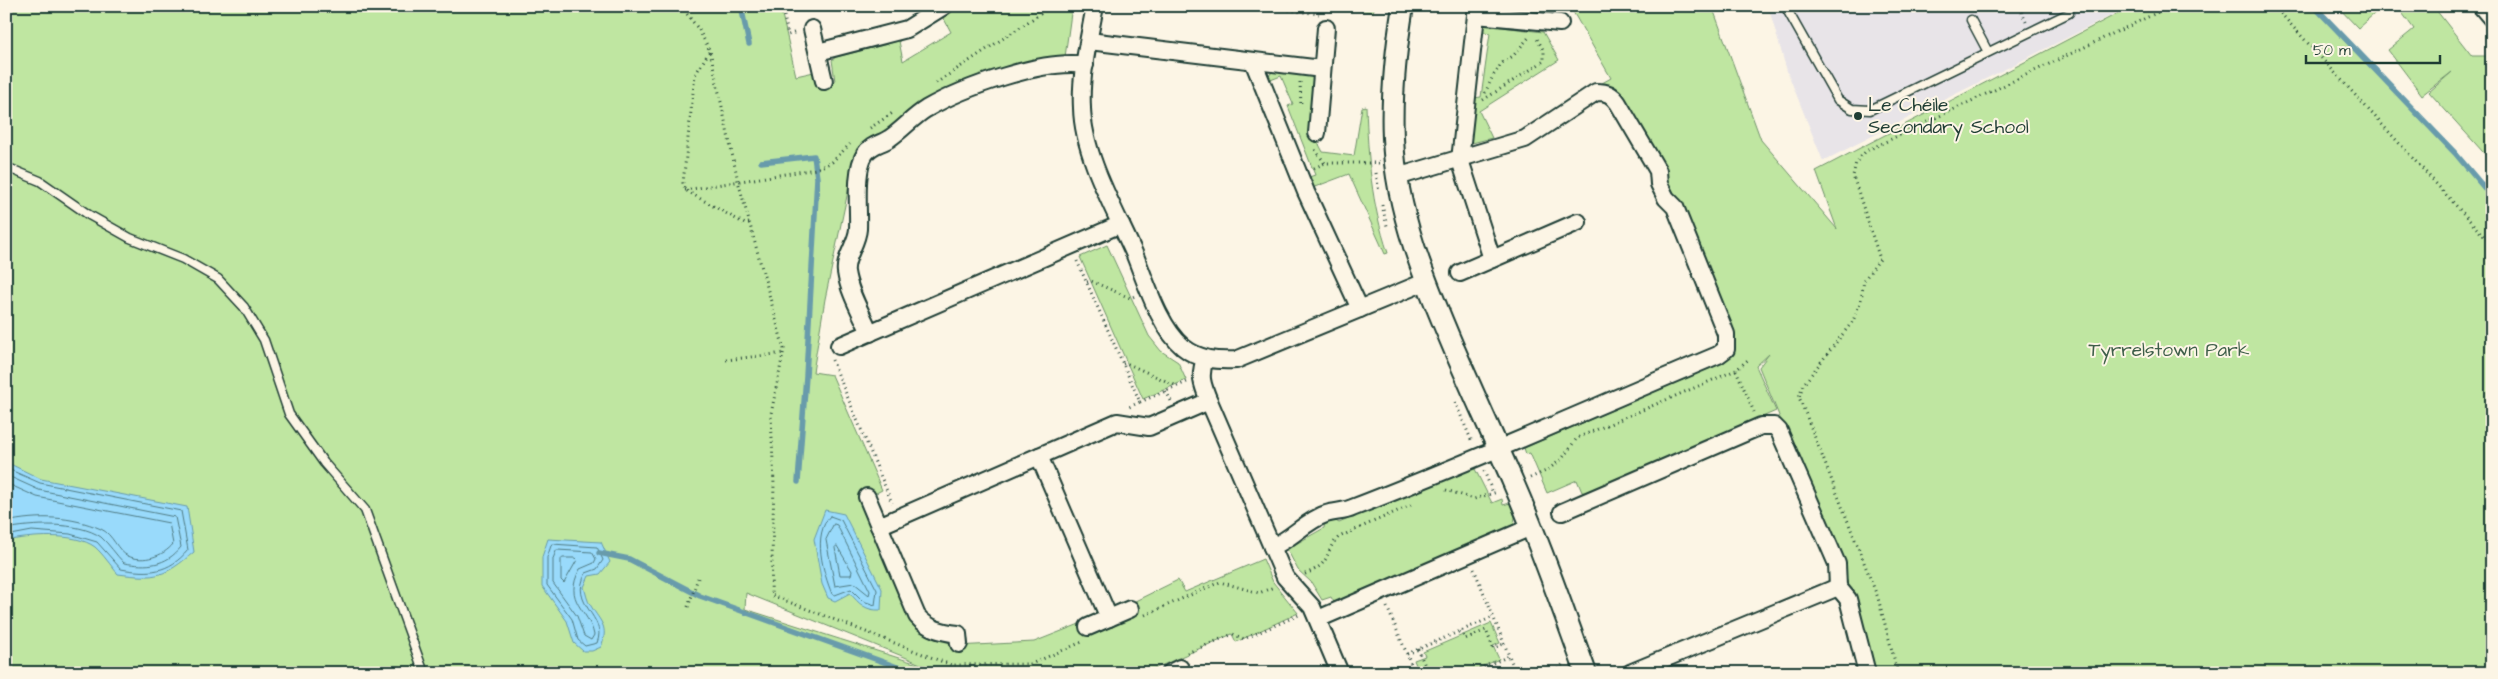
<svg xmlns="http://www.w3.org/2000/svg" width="2498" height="679" font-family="'Architects Daughter',sans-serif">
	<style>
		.built { fill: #e8e4e8 }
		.green { fill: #bfe6a1; stroke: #6f926a; fill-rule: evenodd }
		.water { fill: #99dafb; stroke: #689bab }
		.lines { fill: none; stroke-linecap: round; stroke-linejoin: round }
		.shore { stroke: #507c84; stroke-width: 1 }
		.stream { stroke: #689bab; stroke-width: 5.5 }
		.service-casing { stroke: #1f3d34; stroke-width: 11 }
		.minor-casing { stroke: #1f3d34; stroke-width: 20 }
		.tertiary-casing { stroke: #1f3d34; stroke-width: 24 }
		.path { stroke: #1f3d34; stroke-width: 3; stroke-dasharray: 1 4; stroke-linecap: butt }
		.service { stroke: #fcf5e5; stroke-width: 8 }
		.minor { stroke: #fcf5e5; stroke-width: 16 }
		.tertiary { stroke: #fcf5e5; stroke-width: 20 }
		.poi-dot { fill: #1f3d34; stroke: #fcf5e5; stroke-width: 2 }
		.labels { text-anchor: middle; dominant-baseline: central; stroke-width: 4; stroke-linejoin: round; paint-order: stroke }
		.poi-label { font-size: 19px; fill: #1f3d34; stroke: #fcf5e5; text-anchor: start }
		.park-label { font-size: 19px; fill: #3f5f4a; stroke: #fcf5e5 }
	</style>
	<rect width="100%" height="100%" fill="#fcf5e5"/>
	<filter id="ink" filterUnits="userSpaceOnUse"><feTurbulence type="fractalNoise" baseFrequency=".02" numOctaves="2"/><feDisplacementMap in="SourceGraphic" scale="10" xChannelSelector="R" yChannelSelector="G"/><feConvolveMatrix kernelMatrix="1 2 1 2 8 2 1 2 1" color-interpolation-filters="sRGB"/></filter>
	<g filter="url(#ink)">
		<path class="built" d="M1768,6H2130L1823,161L1787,71Z"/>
		<g class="green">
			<path d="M6,6H780L796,76L814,72L818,86L835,81L832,60L836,57L899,41L903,61L951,32L943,17L961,6H1072L1065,57L925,101L863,148L854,163L825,299L813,372L832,375L882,490L861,501L914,625L921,631L954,641L956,646L1034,642L1082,623L1088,636L1131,617L1127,605L1178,580L1185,592L1263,559L1273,582L1298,613L1236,642L1232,634L1145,673H6ZM746,593L907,658L927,667L745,609Z"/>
			<path d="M1318,6H1375L1373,12Z"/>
			<path d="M1574,6H1712L1761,140L1837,229L1816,171L2132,6H2314L2455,153L2492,197V673H1874L1849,586L1759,367L1769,354L1756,366L1776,411L1588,493L1582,492L1577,480L1547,493L1530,453L1526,454L1524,448L1724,362L1731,356L1734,345L1725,318L1666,196L1646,144L1595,87L1611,78L1572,10Z"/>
			<path d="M2337,6H2383L2358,28Z"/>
			<path d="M2397,6H2433L2472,56H2486L2492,51V162L2429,92L2452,72L2422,95L2388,50L2414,29Z"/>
			<path d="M1486,25L1543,32L1559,60L1479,111L1492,138L1472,143L1469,139L1474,98L1481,97L1490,33L1480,31Z"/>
			<path d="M1275,70L1315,77L1314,135L1323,152L1354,156L1362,107L1366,106C1368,158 1371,203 1388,253L1385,254L1349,174L1312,188L1309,177L1315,175L1288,106L1293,104L1281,76L1268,81L1270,74Z"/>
			<path d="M1107,245L1149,336L1161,351L1178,362L1186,380L1143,399L1080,257Z"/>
			<path d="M1475,469L1492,503L1502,499L1503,505L1510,503L1515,517L1514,525L1508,531L1335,604L1331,597L1322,600L1311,582L1298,570L1287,549L1324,528L1325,520L1331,518L1339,523L1463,470Z"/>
			<path d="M1491,623L1500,643L1493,646L1499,659L1468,673H1419L1414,660L1425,656L1423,652Z"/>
		</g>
		<g class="water">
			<path d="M6,462L41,479L187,507L194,552C164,577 157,579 118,574C111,566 103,554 95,547C75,532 29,536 6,541Z"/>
			<path d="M825,510L844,514L882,589L881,610C866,611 859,604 850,593L835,601L828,598L822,584L814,539Z"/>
			<path d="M548,539L601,542L610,562L600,574L589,576L584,587C586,593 587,601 591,606C601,623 609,626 601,647L592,651H583L574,643L567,621L542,586V557Z"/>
		</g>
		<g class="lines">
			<g class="shore">
				<path d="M6,468L40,483L181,511L188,550C169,573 149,574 121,569L97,542L70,534L32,531L6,536"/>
				<path d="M6,475L39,490L175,517L181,547C166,566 147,567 124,563C116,555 109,544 101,537C78,521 31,524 6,529"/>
				<path d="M6,483L37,497L169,523L173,544C164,556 143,563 128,556C117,551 113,534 101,529C71,516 38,515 6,522"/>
				<path d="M830,516L841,520L877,590L875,605L863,601L851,589L835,595L832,594C823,572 812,535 830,516Z"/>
				<path d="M834,524L837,525L870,591L869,595L854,583L835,586L826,540Z"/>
				<path d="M552,544L597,547L603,560L597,569L586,573C568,605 608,616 597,643L585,646L578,640L572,619L547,585V558Z"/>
				<path d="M837,546L852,571L851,575H840L835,548Z"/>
				<path d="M557,550L592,552L596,559L594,563L580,569C562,602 589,609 594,635L591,640L584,636L577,616L553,583V559Z"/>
				<path d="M563,558H575L577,560L564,583L561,580V560Z"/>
			</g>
			<g class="stream">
				<path d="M741,6L749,44"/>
				<path d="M2314,6L2455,153L2492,197"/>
				<path d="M761,162L814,156L817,178L806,376L798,482"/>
				<path d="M599,553L629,559L700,596L914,673"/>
			</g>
			<g class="service-casing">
				<g id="service">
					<path d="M1785,6L1838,100L1852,109L1870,110L2069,13"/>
					<path d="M1971,20L1988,52"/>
					<path d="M6,167L40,181L89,215L130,238L183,259L218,279L244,307L264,340L289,414L324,463L365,510L424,673"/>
				</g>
			</g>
			<g class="minor-casing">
				<g id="minor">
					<path d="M1095,6C1089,39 1080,74 1082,108C1083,155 1115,210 1134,253C1146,282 1159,327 1183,347C1199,360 1217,361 1236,360L1425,282"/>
					<path d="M1477,6L1460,160L1492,259"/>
					<path d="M2481,6L2492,19"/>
					<path d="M1476,15L1560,23"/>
					<path d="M812,29L824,81"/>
					<path d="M1089,41L1322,69"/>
					<path d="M818,52L907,29L944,6"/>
					<path d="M1253,61L1306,192L1360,309"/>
					<path d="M1317,133L1326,28"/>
					<path d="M1460,273L1578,222"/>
					<path d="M870,333C862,314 849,293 846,272C844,258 857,244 858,229C859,209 854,171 865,154C871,144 882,144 890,138C903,129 913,117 926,109C962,88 1045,58 1085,65"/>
					<path d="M839,346L1121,224"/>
					<path d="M1205,359C1199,376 1202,384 1209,401L1285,577L1312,607L1340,673"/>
					<path d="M1039,456L1109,618"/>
					<path d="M867,497L917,616C928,629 942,632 958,634L959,644"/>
					<path d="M1562,512L1761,426H1774L1779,431L1837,564L1838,587L1848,599L1867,673"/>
					<path d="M879,526L1117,422L1149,427L1209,401"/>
					<path d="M1272,547C1292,539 1305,521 1326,514C1334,511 1344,512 1352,508C1475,461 1596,406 1718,355L1726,349V334L1675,207L1666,198L1659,184L1658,171L1618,103C1612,94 1607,92 1596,92L1525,139L1397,177"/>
					<path d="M1318,619L1531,527"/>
					<path d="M1088,627L1130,609"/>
					<path d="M1170,673L1180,668"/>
					<path d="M1630,673L1838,587"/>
				</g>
			</g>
			<g class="tertiary-casing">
				<path id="tertiary" d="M1403,6C1396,49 1391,94 1393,138C1396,213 1426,283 1455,351C1474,395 1494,438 1513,482C1540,544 1563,609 1586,673"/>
			</g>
			<g class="path">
				<path d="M681,6L699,30L710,51L738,181L784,349L771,414L774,485L771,595L951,665L1031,664L1082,642"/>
				<path d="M782,6L788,35L797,32"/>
				<path d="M1259,6L1319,14"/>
				<path d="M2274,6L2492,245"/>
				<path d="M2026,22L2021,10L2027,6"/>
				<path d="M709,52L695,75L683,183L685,190L745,224L749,223"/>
				<path d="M1300,82L1301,106"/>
				<path d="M936,83L1052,6"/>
				<path d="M1485,93L1493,76L1502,63L1513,56L1530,36"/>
				<path d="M1483,100L1544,61V51L1536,37"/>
				<path d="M870,128L894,112"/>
				<path d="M1315,150L1325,163"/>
				<path d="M1314,168L1325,163H1379"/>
				<path d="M1376,173L1379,192"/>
				<path d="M685,190L816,169L832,162L850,144"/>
				<path d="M1382,205L1387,226"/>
				<path d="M1077,261L1140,402L1129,407"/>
				<path d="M1087,282L1091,281L1130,298L1135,296"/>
				<path d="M726,360L784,353"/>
				<path d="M832,360L892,503"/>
				<path d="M1123,364L1126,363L1177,386"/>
				<path d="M1736,370L1754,412"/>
				<path d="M1166,391L1171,401"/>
				<path d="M1140,402L1187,382"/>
				<path d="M1455,402L1472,442"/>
				<path d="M1484,471L1493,493"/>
				<path d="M1530,478L1546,471L1562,459L1577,438L1736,370L1750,358"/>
				<path d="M1446,490L1474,499L1497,492"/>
				<path d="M1474,569L1516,673"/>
				<path d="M1305,574C1334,563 1323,551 1339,537L1411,505"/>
				<path d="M688,607L698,578"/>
				<path d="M1387,607L1415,673"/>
				<path d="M1145,615L1220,582L1259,593L1274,587"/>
				<path d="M1461,631L1465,639L1486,630L1493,648L1504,644"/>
				<path d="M1418,649L1428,673"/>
				<path d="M1187,653L1233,634L1244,639L1299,615"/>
				<path d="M1407,654L1493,617"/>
				<path d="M1443,673L1448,671L1449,673"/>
				<path d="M1470,673L1509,656"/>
				<path d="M1555,673L1563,664"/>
				<path d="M1898,673L1878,598L1799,397L1803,385L1853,321L1861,300L1864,280L1880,259L1853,176L1856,162L1866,151L2171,6"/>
			</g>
			<use href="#service" class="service"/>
			<use href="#minor" class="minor"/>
			<use href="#tertiary" class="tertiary"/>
		</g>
	</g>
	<circle class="poi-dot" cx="1858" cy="116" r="5"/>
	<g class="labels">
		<g class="poi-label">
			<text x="1868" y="105">Le Chéile<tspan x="1868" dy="22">Secondary School</tspan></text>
		</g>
		<g class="park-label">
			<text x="2169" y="350">Tyrrelstown Park</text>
		</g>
	</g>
	<rect width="2498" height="679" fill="none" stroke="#fcf5e5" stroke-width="25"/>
	<rect x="12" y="12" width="2473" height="654" fill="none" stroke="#1f3d34" stroke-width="2" filter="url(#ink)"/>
	<path d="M2306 55v8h134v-8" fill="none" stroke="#1f3d34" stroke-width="2.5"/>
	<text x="2313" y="55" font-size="15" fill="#1f3d34" stroke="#fcf5e5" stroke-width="4" paint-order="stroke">50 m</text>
</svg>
